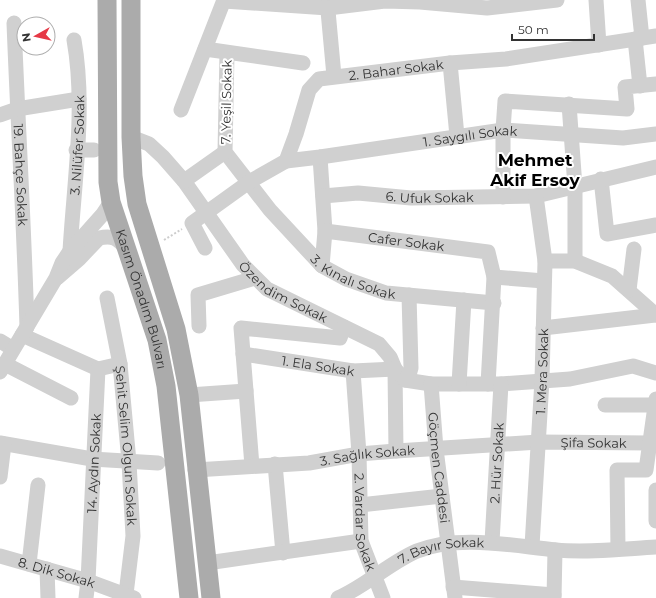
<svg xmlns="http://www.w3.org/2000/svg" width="656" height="598" font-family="Montserrat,sans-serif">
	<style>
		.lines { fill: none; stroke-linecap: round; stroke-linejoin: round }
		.path { stroke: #cdcdcd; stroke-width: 2; stroke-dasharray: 2 2; stroke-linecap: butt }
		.minor { stroke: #d0d0d0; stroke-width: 15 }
		.major { stroke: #ababab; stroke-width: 19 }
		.labels { text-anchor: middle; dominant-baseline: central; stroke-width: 4; stroke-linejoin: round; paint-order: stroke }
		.street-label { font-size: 13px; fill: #333; stroke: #fff }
		.district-label { font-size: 17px; font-weight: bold; fill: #000; stroke: #fff }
	</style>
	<rect width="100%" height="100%" fill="#fff"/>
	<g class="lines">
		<path class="path" d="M164,240L182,229"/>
		<g class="minor">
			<path d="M327,0L334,76"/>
			<path d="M596,0L599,45"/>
			<path d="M638,0L642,38"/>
			<path d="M224,1L328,8L385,1L420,2L487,8L557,0"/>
			<path id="s1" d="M14,23C18,125 24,226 27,327"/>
			<path d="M635,39L640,86"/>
			<path d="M205,49L303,63"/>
			<path id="s2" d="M227,53L225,152L270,210L322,266L346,279L386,293L494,303"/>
			<path d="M450,63L457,136"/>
			<path d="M569,104L575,187V261"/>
			<path d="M181,110L224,0"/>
			<path d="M0,115L17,109L79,99"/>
			<path id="s3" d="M131,137L149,144L163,157L184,181L243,265L267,289L379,344L390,357L395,369L396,451"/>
			<path d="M76,150H94"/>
			<path d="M320,157L325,231L322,266"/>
			<path id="s4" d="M286,161L320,157L503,130L623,138L656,134"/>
			<path d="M601,179L607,234L656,225"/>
			<path d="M184,181L225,152"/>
			<path id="s5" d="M323,196L358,193L411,198L536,196L656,167"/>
			<path d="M503,197V130L505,101L627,109L625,87L656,84"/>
			<path id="s6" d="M325,231L488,252L494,277L488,384"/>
			<path id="s7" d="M205,248L192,223L249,182L286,161L296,134L309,90L319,79L450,63L506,59L656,36"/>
			<path id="s8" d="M70,251C74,182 86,107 74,40"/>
			<path d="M545,261H575L612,276L656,315"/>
			<path d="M494,277L544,281"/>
			<path d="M57,278L79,259L99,238C113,235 118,238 127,250"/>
			<path d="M629,290L634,249"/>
			<path id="s9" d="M107,298L120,364L129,462L133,536L126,594"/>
			<path d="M199,326L198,295L255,278"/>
			<path d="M543,328L656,315"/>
			<path d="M22,335L98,369"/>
			<path d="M0,341L13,349"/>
			<path id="s10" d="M243,354L353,371L395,369L405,380L431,384H501L570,379L633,366L656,373"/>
			<path d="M5,364L71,398"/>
			<path id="s11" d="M353,371L359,454L361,541L383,598"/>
			<path d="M0,372L56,278L62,263L70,251L103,214L111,202"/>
			<path d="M405,380L409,375L411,368L409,295"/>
			<path id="s12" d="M431,384L436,449L455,598"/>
			<path d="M459,384L464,300"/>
			<path d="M189,395L246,391"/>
			<path d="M605,405H655"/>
			<path d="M0,443L92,459L158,463"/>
			<path d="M275,464L283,553"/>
			<path d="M252,466L241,328L340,338L344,327"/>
			<path id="s13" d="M195,470L309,463L359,454L396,451L539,442L649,443"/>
			<path d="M0,477L4,444"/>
			<path d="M656,490V521"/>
			<path d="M360,505L442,496"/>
			<path id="s14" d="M492,542L501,384"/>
			<path id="s15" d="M532,546L542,380L545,261L536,196"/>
			<path d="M618,549L617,470H646L656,399"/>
			<path id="s16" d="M0,556L88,581L134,598"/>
			<path d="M207,563L361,541"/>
			<path d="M29,564L38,485"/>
			<path d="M47,569L48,598"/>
			<path d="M453,587L554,595"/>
			<path id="s17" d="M86,598L88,581L98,369L120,364"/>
			<path id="s18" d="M338,598C366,586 389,563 417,551C459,534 513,546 556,550C589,553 623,549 656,547"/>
			<path d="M554,598L555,550"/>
		</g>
		<g class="major">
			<path id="s19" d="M107,0L108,182L111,202L157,340L166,386L189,598"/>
			<path d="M131,0V137L133,176L137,204L176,329L189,395L211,598"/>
		</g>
	</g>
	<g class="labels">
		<g class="street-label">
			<text stroke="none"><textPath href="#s7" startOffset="308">2. Bahar Sokak</textPath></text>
			<text transform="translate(226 102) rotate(-89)">7. Yeşil Sokak</text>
			<text stroke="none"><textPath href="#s4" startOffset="186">1. Saygılı Sokak</textPath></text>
			<text stroke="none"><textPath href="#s8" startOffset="106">3. Nilüfer Sokak</textPath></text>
			<text stroke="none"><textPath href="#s1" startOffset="152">19. Bahçe Sokak</textPath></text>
			<text stroke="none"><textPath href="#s5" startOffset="107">6. Ufuk Sokak</textPath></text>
			<text stroke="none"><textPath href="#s6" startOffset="82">Cafer Sokak</textPath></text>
			<text stroke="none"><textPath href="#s2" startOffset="282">3. Kınalı Sokak</textPath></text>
			<text stroke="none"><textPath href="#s3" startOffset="222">Özendim Sokak</textPath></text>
			<text stroke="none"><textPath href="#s19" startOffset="304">Kasım Önadım Bulvarı</textPath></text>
			<text stroke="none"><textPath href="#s10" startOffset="76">1. Ela Sokak</textPath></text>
			<text stroke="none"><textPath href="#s15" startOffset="175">1. Mera Sokak</textPath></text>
			<text stroke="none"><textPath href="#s13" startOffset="400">Şifa Sokak</textPath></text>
			<text stroke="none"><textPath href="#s9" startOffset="149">Şehit Selim Olgun Sokak</textPath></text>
			<text stroke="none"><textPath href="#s13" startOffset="173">3. Sağlık Sokak</textPath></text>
			<text stroke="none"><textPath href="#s17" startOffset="135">14. Aydın Sokak</textPath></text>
			<text stroke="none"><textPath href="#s14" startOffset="79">2. Hür Sokak</textPath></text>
			<text stroke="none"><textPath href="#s12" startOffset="84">Göçmen Caddesi</textPath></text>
			<text stroke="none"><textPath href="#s11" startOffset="152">2. Vardar Sokak</textPath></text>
			<text stroke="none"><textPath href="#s18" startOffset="116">7. Bayır Sokak</textPath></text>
			<text stroke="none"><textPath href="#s16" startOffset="59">8. Dik Sokak</textPath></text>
		</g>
		<g class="district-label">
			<text x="535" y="160">Mehmet<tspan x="535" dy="20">Akif Ersoy</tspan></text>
		</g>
	</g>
	<g transform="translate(36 36) rotate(262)"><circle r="19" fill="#ffffff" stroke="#adadad"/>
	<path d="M0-3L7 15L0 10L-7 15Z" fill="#e63946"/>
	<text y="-6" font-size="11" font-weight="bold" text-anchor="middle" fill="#333333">N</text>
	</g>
	<path d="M512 34v6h82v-6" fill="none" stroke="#333333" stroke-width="2"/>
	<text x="518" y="34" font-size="12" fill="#333333" stroke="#ffffff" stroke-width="3" paint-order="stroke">50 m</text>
</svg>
